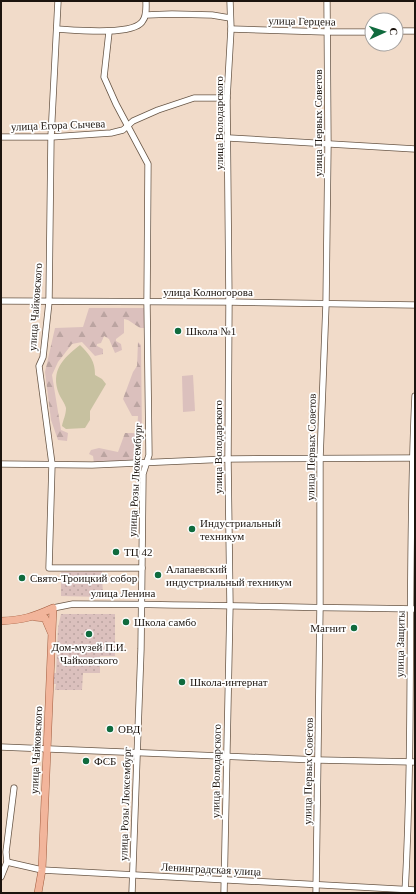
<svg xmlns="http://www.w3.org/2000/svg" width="416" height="894" font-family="Georgia,serif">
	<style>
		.green { fill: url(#green-dots) }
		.forest { fill: url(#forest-firs) }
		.pitch { fill: #dbc0bd }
		.water { fill: #c7c1a0 }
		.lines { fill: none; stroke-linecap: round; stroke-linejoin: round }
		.minor-casing { stroke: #695747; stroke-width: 7 }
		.major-casing { stroke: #a15c3f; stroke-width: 8 }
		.minor { stroke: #fff; stroke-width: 5.5 }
		.major { stroke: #f2b59b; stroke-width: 7 }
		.poi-dot { fill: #106b3e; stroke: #fff; stroke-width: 1.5 }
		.labels { text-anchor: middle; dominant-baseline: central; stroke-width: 3.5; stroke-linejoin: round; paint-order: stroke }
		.street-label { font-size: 11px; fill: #1c140e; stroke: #fff }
		.poi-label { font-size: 11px; fill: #1c140e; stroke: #fff; text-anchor: start }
	</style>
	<defs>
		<pattern id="green-dots" width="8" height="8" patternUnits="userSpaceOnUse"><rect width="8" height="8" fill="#dbc0bd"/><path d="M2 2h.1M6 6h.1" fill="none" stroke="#bba4a1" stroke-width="1.8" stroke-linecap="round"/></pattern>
		<pattern id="forest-firs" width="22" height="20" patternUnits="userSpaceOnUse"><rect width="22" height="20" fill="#dbc0bd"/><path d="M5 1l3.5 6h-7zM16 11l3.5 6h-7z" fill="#bba4a1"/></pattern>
	</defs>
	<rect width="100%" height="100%" fill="#f1dbc9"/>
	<g class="green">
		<path d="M102,571L103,597L61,596V572Z"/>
		<path d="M61,614H115V656H100V673H83L82,690H55L56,684H52L53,673H56L58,628Z"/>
	</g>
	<g class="forest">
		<path d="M89,308H144V328H140L128,320L124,319V333L116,339V341L121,344L122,350L115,353L109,339L104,336L101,343L97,344V346L103,349V354L95,356L82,342L72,344L58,362L52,375L61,430L68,433L67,441L58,440L51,420L45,372L55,328L83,327Z"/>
		<path d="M138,342L141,345L142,437L137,431L138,416H132L123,399L133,372L137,366Z"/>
		<path d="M125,433H134L142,441L139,460L121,462L94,463L93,456L89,454L91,450L99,448L118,452Z"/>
	</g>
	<path class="pitch" d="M193,375L195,411L183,412L182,376Z"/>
	<path class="water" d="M80,345C90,355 95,361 95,375L102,379L106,384L90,411V420L85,428L66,429L62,426C63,420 66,415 66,408C65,403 61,399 59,394C50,371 63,358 80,345Z"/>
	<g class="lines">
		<g class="minor-casing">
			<g id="minor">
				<path d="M58,1L51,137L49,302L43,357L39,366L52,464L49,568H142"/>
				<path d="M146,15L172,14L212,15L230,18"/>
				<path d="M57,29C74,30 131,36 142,22C147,16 146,8 146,1"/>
				<path d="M231,29L327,32H372"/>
				<path d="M396,31H415"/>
				<path d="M109,32L104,77L116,104L148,164L147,302L149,455L143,474L141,649L132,893"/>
				<path d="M1,137H51L111,133L123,130L133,121L158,110L194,98H227"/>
				<path d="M229,138L415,149"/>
				<path d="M1,301L229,302L415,305"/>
				<path d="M1,464L92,465L228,459L415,458"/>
				<path d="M53,608L73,604C187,604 301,608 415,609"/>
				<path d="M1,747L318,760L415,762"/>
				<path d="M7,862L42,870L415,890"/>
				<path d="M1,877L7,862L6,852L14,788"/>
				<path d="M224,893L230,605L228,459L229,302L227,98L231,29L230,1"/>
				<path d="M316,893L320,607V458L326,304L328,145L327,1"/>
				<path d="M405,893C414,727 407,561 415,396"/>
			</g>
		</g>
		<g class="major-casing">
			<g id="major">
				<path d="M35,617L45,618L51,632"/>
				<path d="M1,621C23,620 33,617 53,608L42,870L38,893"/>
			</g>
		</g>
		<use href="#minor" class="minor"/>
		<use href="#major" class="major"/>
	</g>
	<g class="poi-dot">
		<circle cx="178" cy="331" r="4"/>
		<circle cx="192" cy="529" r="4"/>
		<circle cx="116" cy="552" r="4"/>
		<circle cx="158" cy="575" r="4"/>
		<circle cx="22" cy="578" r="4"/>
		<circle cx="126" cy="622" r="4"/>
		<circle cx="354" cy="628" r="4"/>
		<circle cx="89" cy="634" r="4"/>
		<circle cx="182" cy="682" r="4"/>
		<circle cx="110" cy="729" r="4"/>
		<circle cx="86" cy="761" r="4"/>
	</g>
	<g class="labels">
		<g class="street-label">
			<text transform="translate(302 21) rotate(1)">улица Герцена</text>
			<text transform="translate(219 123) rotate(-90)">улица Володарского</text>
			<text transform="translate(318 123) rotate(-90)">улица Первых Советов</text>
			<text transform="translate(58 125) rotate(-2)">улица Егора Сычева</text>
			<text x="208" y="292">улица Колногорова</text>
			<text transform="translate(35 307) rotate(-86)">улица Чайковского</text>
			<text transform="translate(218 447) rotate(-90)">улица Володарского</text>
			<text transform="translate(311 447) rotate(-89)">улица Первых Советов</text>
			<text transform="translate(135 480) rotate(-87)">улица Розы Люксембург</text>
			<text x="123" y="593">улица Ленина</text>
			<text transform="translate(400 644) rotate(-89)">улица Защиты</text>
			<text transform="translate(36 750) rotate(-87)">улица Чайковского</text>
			<text transform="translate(216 771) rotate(-89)">улица Володарского</text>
			<text transform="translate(308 771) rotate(-89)">улица Первых Советов</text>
			<text transform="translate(125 804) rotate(-88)">улица Розы Люксембург</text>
			<text transform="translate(211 869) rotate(3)">Ленинградская улица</text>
		</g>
		<g class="poi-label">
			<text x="186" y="331">Школа №1</text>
			<text x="200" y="523">Индустриальный<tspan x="200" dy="13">техникум</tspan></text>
			<text x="124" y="552">ТЦ 42</text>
			<text x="166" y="569">Алапаевский<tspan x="166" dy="13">индустриальный техникум</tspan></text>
			<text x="30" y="578">Свято-Троицкий собор</text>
			<text x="134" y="622">Школа самбо</text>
			<text x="346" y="628" text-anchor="end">Магнит</text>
			<text x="89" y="647" text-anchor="middle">Дом-музей П.И.<tspan x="89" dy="13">Чайковского</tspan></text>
			<text x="190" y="682">Школа-интернат</text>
			<text x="118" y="729">ОВД</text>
			<text x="94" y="761">ФСБ</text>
		</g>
	</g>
	<rect width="416" height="894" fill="none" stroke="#1c140e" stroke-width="4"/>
	<g transform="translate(384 32) rotate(87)"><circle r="19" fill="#ffffff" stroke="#a4a19f"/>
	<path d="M0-3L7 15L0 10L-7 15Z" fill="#106b3e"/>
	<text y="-6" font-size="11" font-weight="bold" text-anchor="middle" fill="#1c140e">С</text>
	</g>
</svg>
